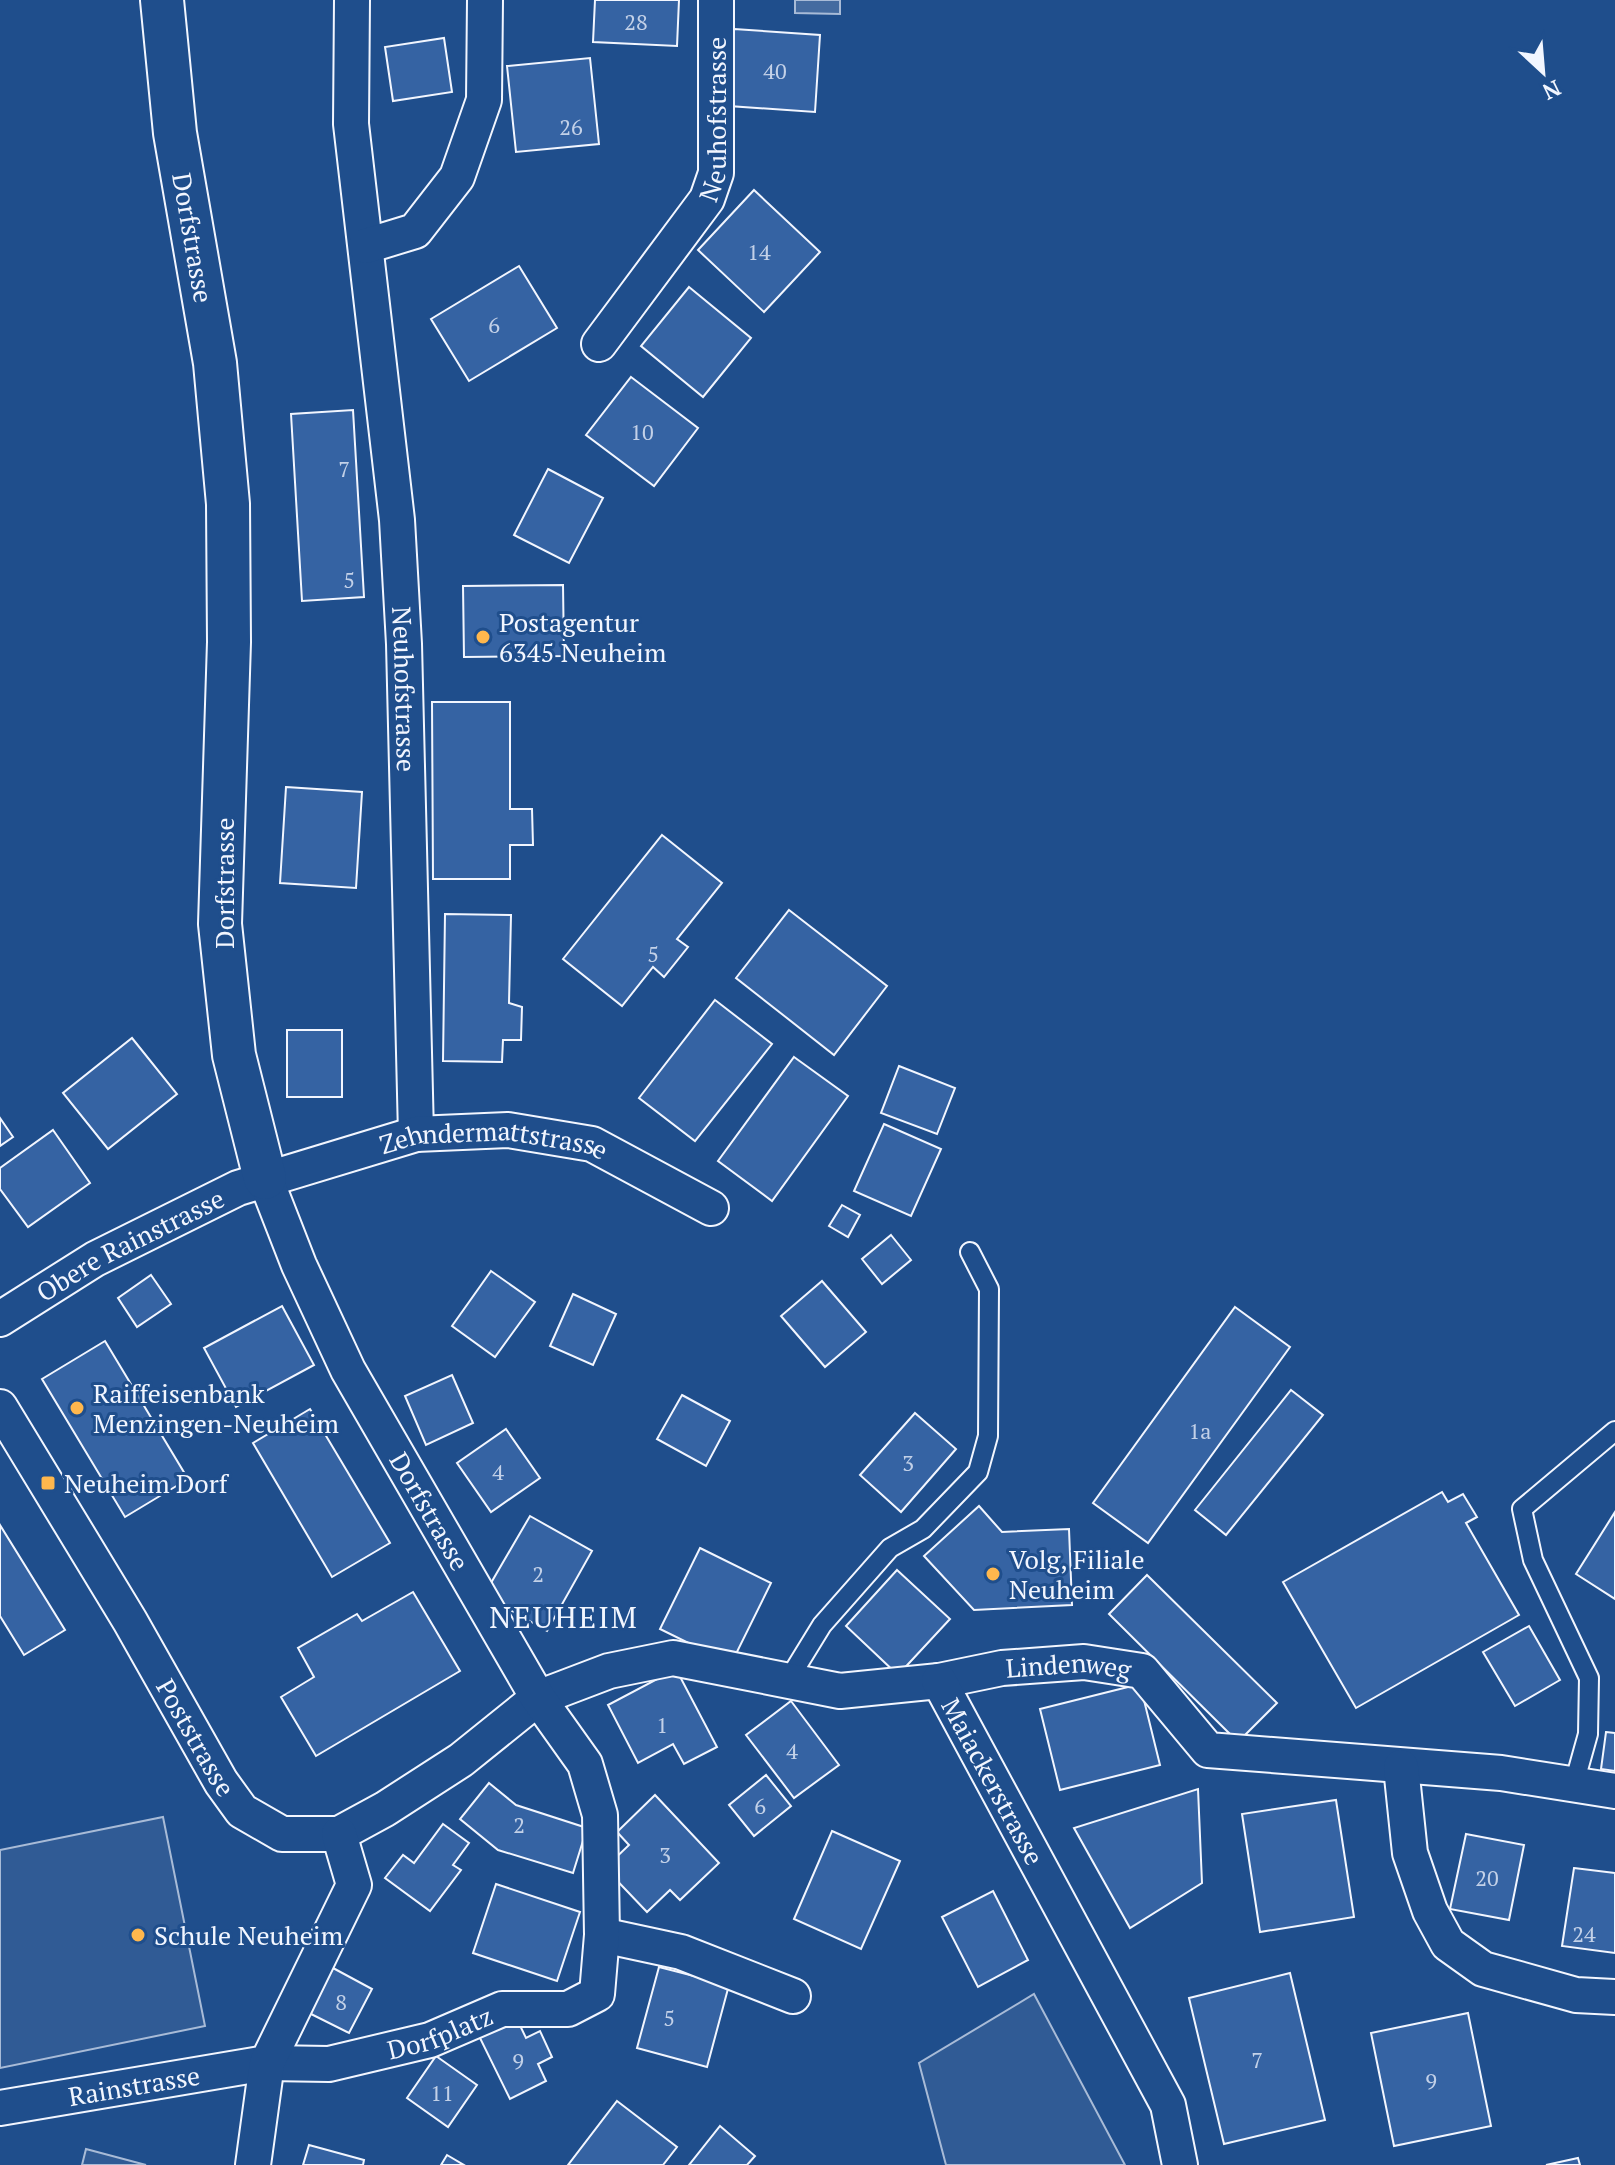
<svg xmlns="http://www.w3.org/2000/svg" width="1615" height="2165" font-family="'PT Serif',serif">
	<style>
		.built { fill: #305b95; stroke: #a8bbd7; stroke-width: 2 }
		.water { fill: #446ba0; stroke: #a8bbd7; stroke-width: 2 }
		.building { fill: #3563a3; stroke: #f2f6ff; stroke-width: 2 }
		.lines { fill: none; stroke-linecap: round; stroke-linejoin: round }
		.service-casing { stroke: #f2f6ff; stroke-width: 22 }
		.minor-casing { stroke: #f2f6ff; stroke-width: 38 }
		.tertiary-casing { stroke: #f2f6ff; stroke-width: 46 }
		.service { stroke: #1f4e8c; stroke-width: 18 }
		.minor { stroke: #1f4e8c; stroke-width: 34 }
		.tertiary { stroke: #1f4e8c; stroke-width: 42 }
		.poi-dot { fill: #ffb74d; stroke: #1f4e8c; stroke-width: 3 }
		.labels { text-anchor: middle; dominant-baseline: central; stroke-width: 6; stroke-linejoin: round; paint-order: stroke }
		.number-label { font-size: 22px; fill: #c3d1e8 }
		.street-label { font-size: 26px; fill: #f2f6ff; stroke: #1f4e8c }
		.poi-label { font-size: 26px; fill: #f2f6ff; stroke: #1f4e8c; text-anchor: start }
		.quarter-label { font-size: 30px; letter-spacing: 2px; fill: #f2f6ff; stroke: #1f4e8c }
	</style>
	<rect width="100%" height="100%" fill="#1f4e8c"/>
	<g class="built">
		<path d="M163,1817L205,2026L0,2068V1850Z"/>
		<path d="M1034,1994L1125,2165H946L919,2063Z"/>
		<path d="M86,2149L146,2165H82Z"/>
	</g>
	<path class="water" d="M795,0H840V14L795,13Z"/>
	<g class="building">
		<path d="M595,0H679L677,46L593,42Z"/>
		<path d="M734,29L820,35L815,112L729,106Z"/>
		<path d="M444,38L452,92L393,101L385,47Z"/>
		<path d="M590,58L599,144L516,152L507,66Z"/>
		<path d="M754,190L820,252L764,312L698,250Z"/>
		<path d="M519,266L557,328L469,381L431,319Z"/>
		<path d="M689,287L751,338L703,397L641,346Z"/>
		<path d="M631,377L698,428L654,486L586,435Z"/>
		<path d="M353,410L364,597L302,601L291,414Z"/>
		<path d="M548,469L603,498L569,563L514,535Z"/>
		<path d="M563,585L564,656L464,657L463,586Z"/>
		<path d="M432,702H510V809H532L533,845H510V879H433Z"/>
		<path d="M286,787L362,792L356,888L280,883Z"/>
		<path d="M662,835L722,883L677,939L688,947L664,977L653,967L622,1006L563,959Z"/>
		<path d="M789,910L887,986L834,1055L736,978Z"/>
		<path d="M445,914L511,915L509,1003L522,1007L521,1040H503L502,1062L443,1061Z"/>
		<path d="M715,1000L772,1044L695,1141L639,1098Z"/>
		<rect x="287" y="1030" width="55" height="67"/>
		<path d="M132,1038L177,1094L108,1149L63,1093Z"/>
		<path d="M794,1057L848,1096L772,1201L718,1161Z"/>
		<path d="M899,1066L955,1088L937,1134L881,1113Z"/>
		<path d="M0,1118L13,1137L0,1146Z"/>
		<path d="M884,1124L941,1149L911,1216L854,1191Z"/>
		<path d="M53,1130L90,1183L28,1227L0,1189V1168Z"/>
		<path d="M842,1205L860,1215L848,1237L829,1226Z"/>
		<path d="M891,1235L911,1260L882,1284L862,1259Z"/>
		<path d="M491,1271L535,1302L495,1357L452,1326Z"/>
		<path d="M151,1275L171,1304L137,1327L118,1298Z"/>
		<path d="M822,1281L866,1332L825,1367L781,1316Z"/>
		<path d="M573,1294L616,1314L593,1365L550,1346Z"/>
		<path d="M282,1306L314,1365L236,1407L204,1348Z"/>
		<path d="M1235,1307L1290,1347L1148,1543L1093,1503Z"/>
		<path d="M105,1341L188,1479L125,1517L42,1379Z"/>
		<path d="M452,1375L473,1423L426,1445L405,1396Z"/>
		<path d="M1291,1390L1323,1415L1226,1535L1195,1510Z"/>
		<path d="M682,1395L730,1421L706,1466L657,1439Z"/>
		<path d="M310,1409L390,1543L332,1577L253,1443Z"/>
		<path d="M915,1413L956,1449L901,1512L860,1475Z"/>
		<path d="M506,1429L540,1478L491,1512L457,1463Z"/>
		<path d="M1442,1492L1448,1502L1463,1494L1477,1517L1466,1523L1519,1615L1356,1708L1283,1582Z"/>
		<path d="M979,1506L1002,1532L1069,1529L1072,1605L974,1610L924,1556Z"/>
		<path d="M1615,1512V1599L1576,1574Z"/>
		<path d="M530,1516L592,1551L547,1631L484,1595Z"/>
		<path d="M0,1525L65,1630L24,1655L0,1616Z"/>
		<path d="M700,1548L771,1583L731,1664L660,1629Z"/>
		<path d="M897,1570L950,1619L898,1675L846,1626Z"/>
		<path d="M1147,1575L1277,1703L1238,1742L1109,1614Z"/>
		<path d="M413,1592L460,1671L316,1756L281,1697L314,1677L298,1648L357,1614L362,1621Z"/>
		<path d="M1529,1626L1560,1680L1515,1706L1483,1652Z"/>
		<path d="M676,1669L717,1747L684,1764L673,1744L638,1763L608,1705Z"/>
		<path d="M1140,1684L1160,1765L1060,1790L1040,1709Z"/>
		<path d="M791,1701L839,1765L794,1798L746,1735Z"/>
		<path d="M1606,1732L1615,1733V1771L1601,1769Z"/>
		<path d="M766,1775L791,1806L754,1836L729,1805Z"/>
		<path d="M489,1783L516,1805L587,1828L573,1873L498,1850L460,1819Z"/>
		<path d="M1198,1789L1202,1883L1130,1928L1074,1828Z"/>
		<path d="M655,1795L719,1863L680,1900L670,1890L647,1912L605,1868L629,1845L617,1832Z"/>
		<path d="M1336,1800L1354,1917L1260,1932L1242,1814Z"/>
		<path d="M443,1824L469,1843L453,1865L461,1870L430,1911L385,1878L403,1855L414,1863Z"/>
		<path d="M832,1831L900,1861L861,1949L794,1919Z"/>
		<path d="M1466,1834L1524,1845L1509,1920L1450,1909Z"/>
		<path d="M1574,1868L1615,1873V1953L1562,1946Z"/>
		<path d="M496,1884L580,1912L557,1981L473,1953Z"/>
		<path d="M993,1891L1028,1960L978,1987L942,1917Z"/>
		<path d="M659,1967L729,1985L707,2067L637,2048Z"/>
		<path d="M333,1968L372,1989L349,2033L309,2013Z"/>
		<path d="M1290,1973L1325,2120L1224,2144L1189,1998Z"/>
		<path d="M1468,2013L1491,2126L1394,2146L1371,2033Z"/>
		<path d="M515,2015L526,2038L540,2031L552,2057L538,2064L546,2081L510,2099L478,2034Z"/>
		<path d="M436,2056L477,2085L448,2127L407,2098Z"/>
		<path d="M617,2101L677,2147L663,2165H568Z"/>
		<path d="M720,2126L755,2156L747,2165H689Z"/>
		<path d="M309,2145L364,2160L363,2165H303Z"/>
		<path d="M447,2155L464,2165H441Z"/>
		<path d="M1578,2158L1580,2165H1546Z"/>
	</g>
	<g class="lines">
		<g class="service-casing">
			<g id="service">
				<path d="M787,1682L822,1625L890,1548L923,1529L978,1472L988,1436L989,1289L970,1252"/>
				<path d="M1574,1784L1588,1734L1589,1678L1533,1560L1522,1509L1615,1431"/>
			</g>
		</g>
		<g class="minor-casing">
			<g id="minor">
				<path id="s1" d="M352,0L351,124L397,520L404,644L416,1134"/>
				<path d="M366,246L415,231L457,177L484,100L485,0"/>
				<path id="s2" d="M599,344L707,199L716,173V0"/>
				<path id="s3" d="M0,1319L95,1259L238,1188L416,1134L508,1130L592,1144L711,1208"/>
				<path id="s4" d="M0,1407L130,1621L221,1782L242,1811L282,1834H339L385,1809L461,1760L538,1698L609,1671L673,1658L840,1691L939,1681L1002,1668L1084,1662L1142,1671L1208,1750L1501,1773L1615,1791"/>
				<path id="s5" d="M939,1681L1168,2105L1180,2165"/>
				<path d="M1401,1767L1410,1853L1430,1911L1448,1944L1483,1969L1576,1995L1615,1997"/>
				<path d="M602,1935L681,1952L793,1996"/>
				<path id="s6" d="M0,2108L267,2063L329,2064L430,2040L502,2009H568L597,1994L602,1935L600,1815L585,1764L538,1698L348,1370L299,1265L265,1178"/>
				<path d="M253,2165L267,2063L354,1885L339,1834"/>
			</g>
		</g>
		<g class="tertiary-casing">
			<g id="tertiary">
				<path id="s7" d="M162,0L175,133L215,363L228,504L229,642L220,924L234,1055L265,1178"/>
			</g>
		</g>
		<use href="#service" class="service"/>
		<use href="#minor" class="minor"/>
		<use href="#tertiary" class="tertiary"/>
	</g>
	<g class="poi-dot">
		<circle cx="483" cy="637" r="8"/>
		<circle cx="77" cy="1408" r="8"/>
		<rect x="40" y="1475" width="16" height="16" rx="4"/>
		<circle cx="993" cy="1574" r="8"/>
		<circle cx="138" cy="1935" r="8"/>
	</g>
	<g class="labels">
		<g class="number-label">
			<text x="636" y="21">28</text>
			<text x="775" y="70">40</text>
			<text x="571" y="126">26</text>
			<text x="759" y="251">14</text>
			<text x="494" y="324">6</text>
			<text x="642" y="431">10</text>
			<text x="344" y="468">7</text>
			<text x="349" y="579">5</text>
			<text x="653" y="953">5</text>
			<text x="1200" y="1430">1a</text>
			<text x="908" y="1462">3</text>
			<text x="498" y="1471">4</text>
			<text x="538" y="1573">2</text>
			<text x="662" y="1724">1</text>
			<text x="792" y="1750">4</text>
			<text x="760" y="1805">6</text>
			<text x="519" y="1824">2</text>
			<text x="665" y="1854">3</text>
			<text x="1487" y="1877">20</text>
			<text x="1584" y="1933">24</text>
			<text x="341" y="2001">8</text>
			<text x="669" y="2017">5</text>
			<text x="1257" y="2059">7</text>
			<text x="518" y="2060">9</text>
			<text x="1431" y="2080">9</text>
			<text x="442" y="2092">11</text>
		</g>
		<g class="street-label">
			<text stroke="none"><textPath href="#s2" startOffset="262">Neuhofstrasse</textPath></text>
			<text stroke="none"><textPath href="#s7" startOffset="240">Dorfstrasse</textPath></text>
			<text stroke="none"><textPath href="#s1" startOffset="692">Neuhofstrasse</textPath></text>
			<text transform="translate(224 883) rotate(-90)">Dorfstrasse</text>
			<text stroke="none"><textPath href="#s3" startOffset="536">Zehndermattstrasse</textPath></text>
			<text stroke="none"><textPath href="#s3" startOffset="150">Obere Rainstrasse</textPath></text>
			<text transform="translate(430 1511) rotate(60)">Dorfstrasse</text>
			<text stroke="none"><textPath href="#s4" startOffset="1358">Lindenweg</textPath></text>
			<text stroke="none"><textPath href="#s4" startOffset="384">Poststrasse</textPath></text>
			<text stroke="none"><textPath href="#s5" startOffset="114">Maiackerstrasse</textPath></text>
			<text stroke="none"><textPath href="#s6" startOffset="448">Dorfplatz</textPath></text>
			<text stroke="none"><textPath href="#s6" startOffset="136">Rainstrasse</textPath></text>
		</g>
		<g class="poi-label">
			<text x="499" y="622">Postagentur<tspan x="499" dy="30">6345 Neuheim</tspan></text>
			<text x="93" y="1393">Raiffeisenbank<tspan x="93" dy="30">Menzingen-Neuheim</tspan></text>
			<text x="64" y="1483">Neuheim Dorf</text>
			<text x="1009" y="1559">Volg, Filiale<tspan x="1009" dy="30">Neuheim</tspan></text>
			<text x="154" y="1935">Schule Neuheim</text>
		</g>
		<g class="quarter-label">
			<text x="564" y="1617">NEUHEIM</text>
		</g>
	</g>
	<g transform="translate(1543 72) rotate(154)" stroke="#1f4e8c" stroke-width="6" paint-order="stroke">
	<path d="M0-6L14 30L0 20L-14 30Z" fill="#f2f6ff"/>
	<text y="-12" font-size="22" font-weight="bold" text-anchor="middle" fill="#f2f6ff">N</text>
	</g>
</svg>
